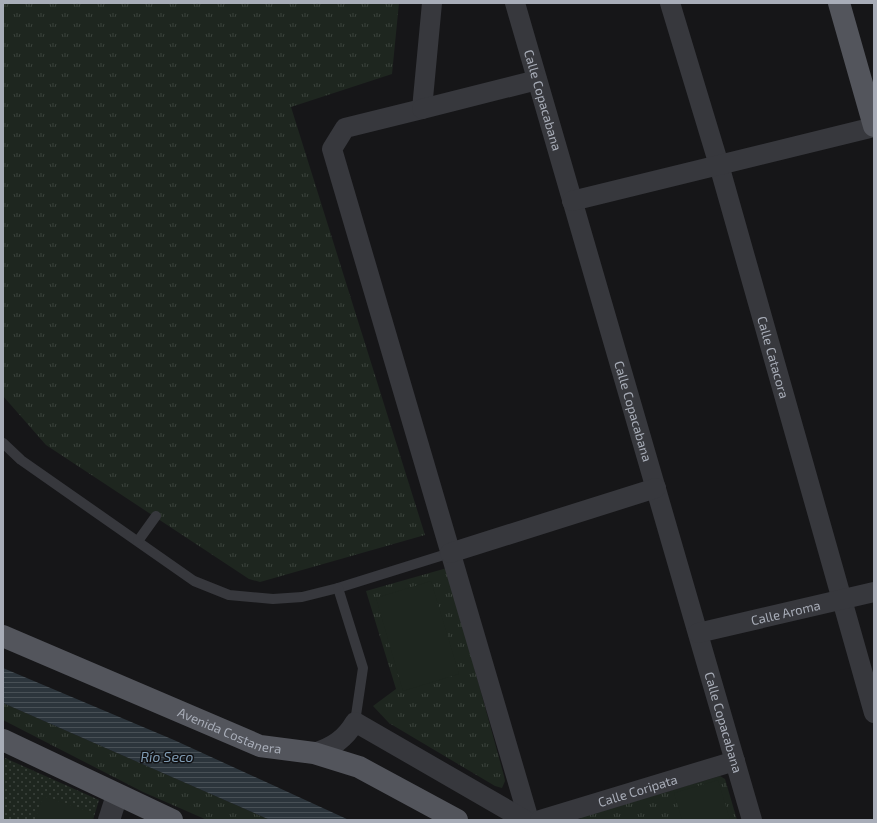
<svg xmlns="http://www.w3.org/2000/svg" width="877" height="823" font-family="'Exo 2',sans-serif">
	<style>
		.grass { fill: url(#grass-tufts) }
		.park { fill: url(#park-dots) }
		.pitch { fill: #1e261f }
		.water { fill: url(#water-rules) }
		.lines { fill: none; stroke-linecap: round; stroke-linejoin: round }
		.service { stroke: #37383d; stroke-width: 10 }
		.minor { stroke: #37383d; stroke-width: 20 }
		.tertiary { stroke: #37383d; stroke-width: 22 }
		.primary { stroke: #53555c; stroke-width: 22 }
		.labels { text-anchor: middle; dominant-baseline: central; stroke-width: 3; stroke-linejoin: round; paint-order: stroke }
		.street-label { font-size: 13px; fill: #a8adb8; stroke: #111113 }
		.water-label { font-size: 14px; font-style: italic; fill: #7f9bb3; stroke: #111113 }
	</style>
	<defs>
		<pattern id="grass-tufts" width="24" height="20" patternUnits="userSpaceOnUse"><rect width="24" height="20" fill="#1e261f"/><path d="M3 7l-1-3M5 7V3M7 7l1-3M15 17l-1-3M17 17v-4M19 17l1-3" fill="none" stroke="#3c433d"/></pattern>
		<pattern id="park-dots" width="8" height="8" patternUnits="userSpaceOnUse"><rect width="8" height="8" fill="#1e261f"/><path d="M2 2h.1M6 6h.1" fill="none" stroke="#3c433d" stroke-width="1.8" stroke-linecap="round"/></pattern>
		<pattern id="water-rules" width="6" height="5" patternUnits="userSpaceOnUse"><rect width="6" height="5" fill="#2c353c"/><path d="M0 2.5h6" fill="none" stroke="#485056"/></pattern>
	</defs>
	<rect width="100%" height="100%" fill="#161618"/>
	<g class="grass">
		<path d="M3,3H399L392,74L291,107L425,535L260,582L249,579L46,445L3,396Z"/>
		<path d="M447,568L504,776L505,781L502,788L495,786L389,723L373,706L396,689L366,591Z"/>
		<path d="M3,703L270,820H207L143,792L3,720Z"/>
		<path d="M720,776L725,779L737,820H580L581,817Z"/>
	</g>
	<path class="park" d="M5,758L99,800L93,820H3V763Z"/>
	<g class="pitch">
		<path d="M431,581L459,674L403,691L376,598Z"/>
		<path d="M718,780L730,820H682L674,793Z"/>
		<path d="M43,796L94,813L92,820H35Z"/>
	</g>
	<path class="water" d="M3,668L174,740L349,820H270L3,703Z"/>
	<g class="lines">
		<g class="service">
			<path d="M3,443L21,460L194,581L229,595L273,599L302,597L338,588L450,553"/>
			<path d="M138,541L156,516"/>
			<path d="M338,588L363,668L355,722"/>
		</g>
		<g class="minor">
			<path d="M432,3L422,109L345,128L332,149L529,820"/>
			<path id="s1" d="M515,3L752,820"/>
			<path id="s2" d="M670,3L719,165L874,713"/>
			<path d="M422,109L537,80"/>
			<path d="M572,201L874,127"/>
			<path d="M450,553L656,488"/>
			<path id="s3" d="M698,633L874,592"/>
			<path d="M314,753C333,747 345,739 355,722L525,820"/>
			<path id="s4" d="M540,820L735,761"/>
		</g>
		<path class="tertiary" d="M109,820L117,795"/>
		<g class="primary">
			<path d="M839,3L874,126"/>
			<path id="s5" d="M3,636L260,746L314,753L359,767L457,820"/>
			<path d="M3,740L172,820"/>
		</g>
	</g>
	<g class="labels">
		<g class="street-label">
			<text stroke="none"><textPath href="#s1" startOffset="101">Calle Copacabana</textPath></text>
			<text stroke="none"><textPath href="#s2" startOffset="369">Calle Catacora</textPath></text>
			<text stroke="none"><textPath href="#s1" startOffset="425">Calle Copacabana</textPath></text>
			<text stroke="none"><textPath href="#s3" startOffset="90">Calle Aroma</textPath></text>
			<text stroke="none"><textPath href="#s1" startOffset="749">Calle Copacabana</textPath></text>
			<text stroke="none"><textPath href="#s5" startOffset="246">Avenida Costanera</textPath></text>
			<text stroke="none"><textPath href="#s4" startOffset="102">Calle Coripata</textPath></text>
		</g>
		<g class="water-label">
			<text x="167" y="756">Río Seco</text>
		</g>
	</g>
	<rect width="877" height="823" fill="none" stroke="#a8adb8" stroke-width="8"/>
</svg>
